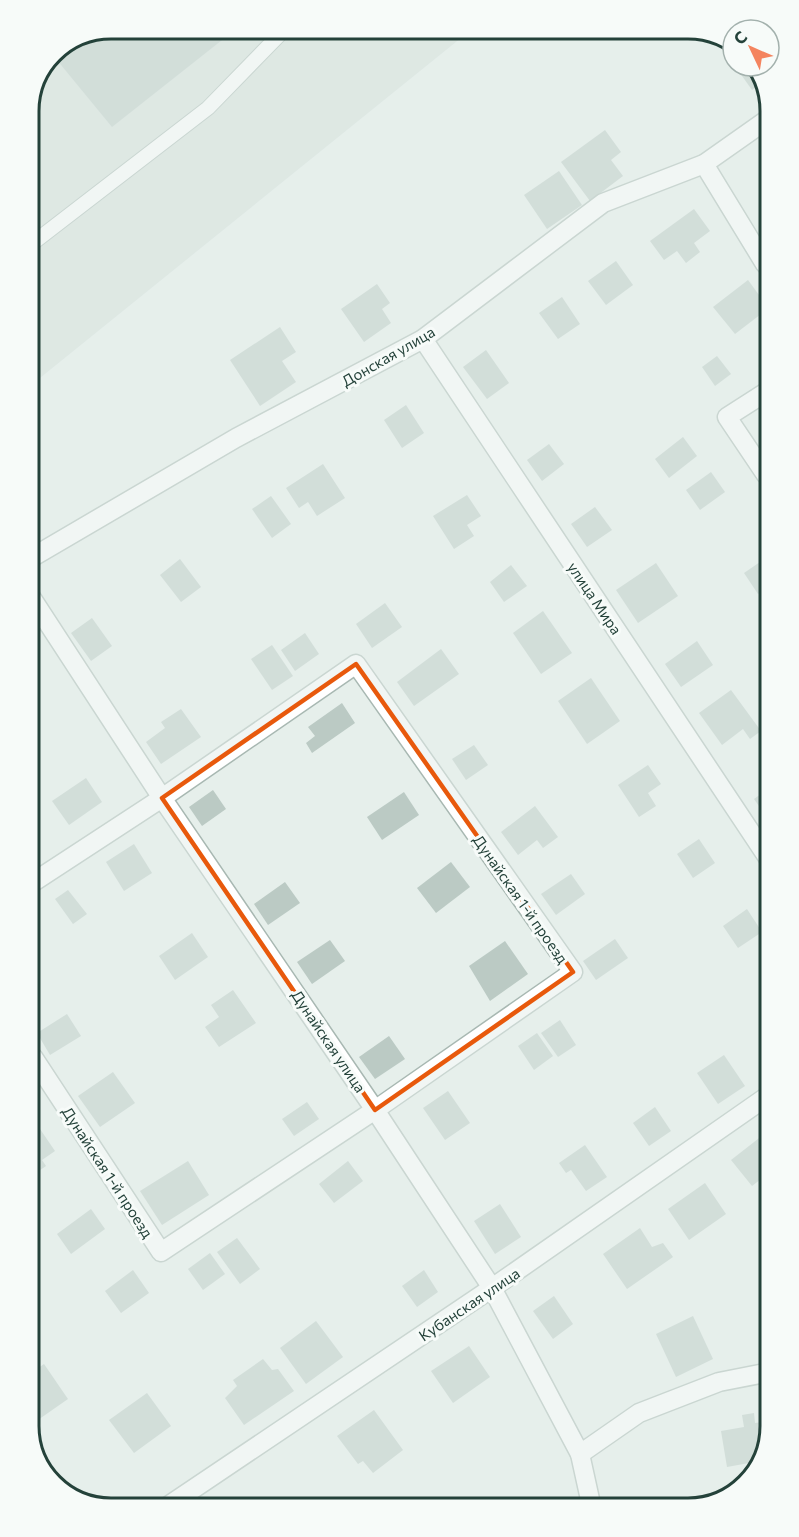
<svg xmlns="http://www.w3.org/2000/svg" width="799" height="1537" font-family="Commissioner,sans-serif">
	<style>
		.built { fill: #d4dfda }
		.building { fill: #bbcac4 }
		.lines { fill: none; stroke-linecap: round; stroke-linejoin: round }
		.service-casing { stroke: #a8b8b2; stroke-width: 16 }
		.minor-casing { stroke: #a8b8b2; stroke-width: 21 }
		.service { stroke: #fff; stroke-width: 14 }
		.minor { stroke: #fff; stroke-width: 18 }
		.marked { fill: none; stroke: #e8590c; stroke-width: 4.5; stroke-linejoin: round }
		.labels { text-anchor: middle; dominant-baseline: central; stroke-width: 6; stroke-linejoin: round; paint-order: stroke }
		.street-label { font-size: 15px; fill: #24423a; stroke: #f7fbf9 }
		.rim { fill: none; stroke: #24423a; stroke-width: 3 }
	</style>
	<rect width="100%" height="100%" fill="#e6efeb"/>
	<path class="built" d="M111,29H472L30,386L29,106L53,52Z"/>
	<g class="building">
		<path d="M111,28L236,29L112,127L52,54Z"/>
		<path d="M735,66H754L764,81L752,90Z"/>
		<path d="M605,130L621,152L611,160L623,176L590,201L561,162Z"/>
		<path d="M559,171L582,205L547,229L524,195Z"/>
		<path d="M694,209L710,231L694,243L700,252L686,263L677,251L664,260L650,241Z"/>
		<path d="M616,261L633,285L606,305L588,281Z"/>
		<path d="M748,280L765,303V311L735,334L713,307Z"/>
		<path d="M377,284L390,303L382,309L391,323L364,342L341,309Z"/>
		<path d="M562,297L580,324L558,339L539,313Z"/>
		<path d="M280,327L296,352L282,361L296,382L260,406L230,360Z"/>
		<path d="M486,350L509,383L487,399L463,367Z"/>
		<path d="M717,356L731,374L715,386L702,367Z"/>
		<path d="M406,405L424,433L402,448L384,420Z"/>
		<path d="M683,437L697,456L669,478L655,459Z"/>
		<path d="M549,444L564,464L542,481L527,460Z"/>
		<path d="M323,464L345,498L317,516L308,502L299,508L286,488Z"/>
		<path d="M711,472L725,492L700,510L686,490Z"/>
		<path d="M467,495L481,516L467,525L474,536L454,549L433,516Z"/>
		<path d="M271,496L291,524L272,538L252,509Z"/>
		<path d="M595,507L612,530L587,547L571,524Z"/>
		<path d="M766,558L767,588L758,594L744,573Z"/>
		<path d="M180,559L201,587L181,602L160,575Z"/>
		<path d="M656,563L678,596L638,623L616,590Z"/>
		<path d="M511,565L527,586L504,602L490,582Z"/>
		<path d="M385,603L402,627L372,648L356,624Z"/>
		<path d="M543,611L572,653L541,674L513,633Z"/>
		<path d="M92,618L112,646L91,661L71,633Z"/>
		<path d="M305,633L319,654L295,671L281,650Z"/>
		<path d="M697,641L713,665L681,687L665,664Z"/>
		<path d="M272,645L293,676L272,690L251,659Z"/>
		<path d="M441,649L459,674L414,706L397,682Z"/>
		<path d="M591,678L620,721L587,744L558,701Z"/>
		<path d="M731,690L761,731L750,739L743,729L722,745L699,713Z"/>
		<path d="M342,703L355,723L312,753L306,743L315,736L308,727Z"/>
		<path d="M181,709L201,737L161,764L146,742L165,728L161,722Z"/>
		<path d="M474,745L488,765L466,780L452,759Z"/>
		<path d="M648,765L661,784L648,793L656,806L639,817L618,785Z"/>
		<path d="M86,778L102,802L69,825L52,801Z"/>
		<path d="M768,789V819L754,799Z"/>
		<path d="M213,790L226,809L202,826L189,807Z"/>
		<path d="M404,792L419,815L382,840L367,817Z"/>
		<path d="M535,806L558,837L543,848L537,840L518,855L501,832Z"/>
		<path d="M699,839L715,863L693,878L677,854Z"/>
		<path d="M134,844L152,873L124,891L106,862Z"/>
		<path d="M451,862L470,887L436,913L417,888Z"/>
		<path d="M571,874L585,894L556,915L541,894Z"/>
		<path d="M285,882L300,903L268,925L254,904Z"/>
		<path d="M68,890L87,914L73,924L55,899Z"/>
		<path d="M747,909L762,932L738,948L723,926Z"/>
		<path d="M192,933L208,957L175,980L159,956Z"/>
		<path d="M615,939L628,958L596,980L583,961Z"/>
		<path d="M330,940L345,961L312,984L297,962Z"/>
		<path d="M505,941L528,974L490,1001L469,966Z"/>
		<path d="M233,990L256,1023L219,1047L205,1027L219,1017L211,1005Z"/>
		<path d="M67,1014L81,1036L50,1055L37,1033Z"/>
		<path d="M560,1020L576,1045L558,1057L541,1033Z"/>
		<path d="M537,1033L553,1056L534,1070L518,1046Z"/>
		<path d="M389,1036L405,1059L375,1079L359,1057Z"/>
		<path d="M724,1055L745,1086L718,1104L697,1073Z"/>
		<path d="M113,1072L135,1103L100,1127L78,1096Z"/>
		<path d="M448,1091L470,1123L445,1140L423,1108Z"/>
		<path d="M307,1102L319,1119L294,1136L282,1119Z"/>
		<path d="M655,1107L671,1131L649,1146L633,1123Z"/>
		<path d="M40,1129L55,1151L42,1160L46,1166L33,1175V1133Z"/>
		<path d="M768,1131L769,1173L752,1186L731,1160Z"/>
		<path d="M585,1145L607,1177L586,1191L571,1170L566,1173L559,1163Z"/>
		<path d="M188,1161L209,1195L162,1225L140,1191Z"/>
		<path d="M348,1161L363,1181L334,1203L319,1184Z"/>
		<path d="M705,1183L726,1214L689,1240L668,1209Z"/>
		<path d="M500,1204L521,1237L495,1254L474,1221Z"/>
		<path d="M91,1209L105,1229L71,1254L57,1234Z"/>
		<path d="M640,1228L652,1247L663,1243L673,1257L627,1289L603,1254Z"/>
		<path d="M237,1238L260,1269L240,1284L217,1252Z"/>
		<path d="M210,1253L225,1274L203,1290L188,1269Z"/>
		<path d="M133,1270L149,1293L121,1313L105,1291Z"/>
		<path d="M424,1270L438,1292L417,1307L402,1286Z"/>
		<path d="M554,1296L573,1324L553,1339L533,1311Z"/>
		<path d="M693,1316L713,1359L676,1377L656,1334Z"/>
		<path d="M316,1321L343,1357L306,1384L280,1348Z"/>
		<path d="M469,1346L490,1377L453,1403L431,1371Z"/>
		<path d="M263,1359L272,1370L278,1369L294,1391L244,1425L225,1398L237,1386L233,1380Z"/>
		<path d="M44,1364L68,1399L35,1422L34,1371Z"/>
		<path d="M147,1393L171,1426L134,1453L109,1420Z"/>
		<path d="M374,1410L403,1450L373,1473L363,1461L358,1464L337,1436Z"/>
		<path d="M754,1413L755,1423L770,1421L760,1461L727,1467L721,1431L744,1427L742,1415Z"/>
	</g>
	<g class="lines">
		<g class="service-casing">
			<path id="service" d="M29,246L208,108L285,29"/>
		</g>
		<g class="minor-casing">
			<g id="minor">
				<path d="M704,164L765,264"/>
				<path d="M423,339L768,858"/>
				<path d="M766,392L727,417L766,475"/>
				<path d="M31,558L236,438L423,339L603,203L704,164L765,121"/>
				<path d="M31,597L162,798L375,1110L492,1288L580,1454L591,1504"/>
				<path d="M32,883L162,798L356,664L573,972L375,1110L161,1252L33,1057"/>
				<path d="M580,1454L639,1413L719,1382L770,1372"/>
				<path d="M165,1508L492,1288L769,1095"/>
			</g>
		</g>
		<use href="#service" class="service"/>
		<use href="#minor" class="minor"/>
	</g>
	<path d="M0 0H799V1537H0ZM356,664L573,972L375,1110L162,798Z" fill="#e6efeb" fill-opacity=".55" fill-rule="evenodd"/>
	<path class="marked" d="M356,664L573,972L375,1110L162,798Z"/>
	<g class="labels">
		<g class="street-label">
			<text transform="translate(388 356) rotate(-30)">Донская улица</text>
			<text transform="translate(595 598) rotate(56)">улица Мира</text>
			<text transform="translate(521 899) rotate(55)">Дунайская 1-й проезд</text>
			<text transform="translate(329 1041) rotate(56)">Дунайская улица</text>
			<text transform="translate(108 1172) rotate(57)">Дунайская 1-й проезд</text>
			<text transform="translate(469 1304) rotate(-34)">Кубанская улица</text>
		</g>
	</g>
	<path d="M0 0H799V1537H0ZM111 39H688A72 72 0 0 1 760 111V1426A72 72 0 0 1 688 1498H111A72 72 0 0 1 39 1426V111A72 72 0 0 1 111 39Z" fill="#f7fbf9" fill-rule="evenodd"/>
	<path class="rim" d="M111 39H688A72 72 0 0 1 760 111V1426A72 72 0 0 1 688 1498H111A72 72 0 0 1 39 1426V111A72 72 0 0 1 111 39Z"/>
	<g transform="translate(751 48) rotate(314)"><circle r="28" fill="#f7fbf9" stroke="#a3b1ad" stroke-width="1.5"/>
	<path d="M0-4.5L10 22L0 15L-10 22Z" fill="#f4845f"/>
	<text y="-9" font-size="16" font-weight="bold" text-anchor="middle" fill="#24423a">С</text>
	</g>
</svg>
